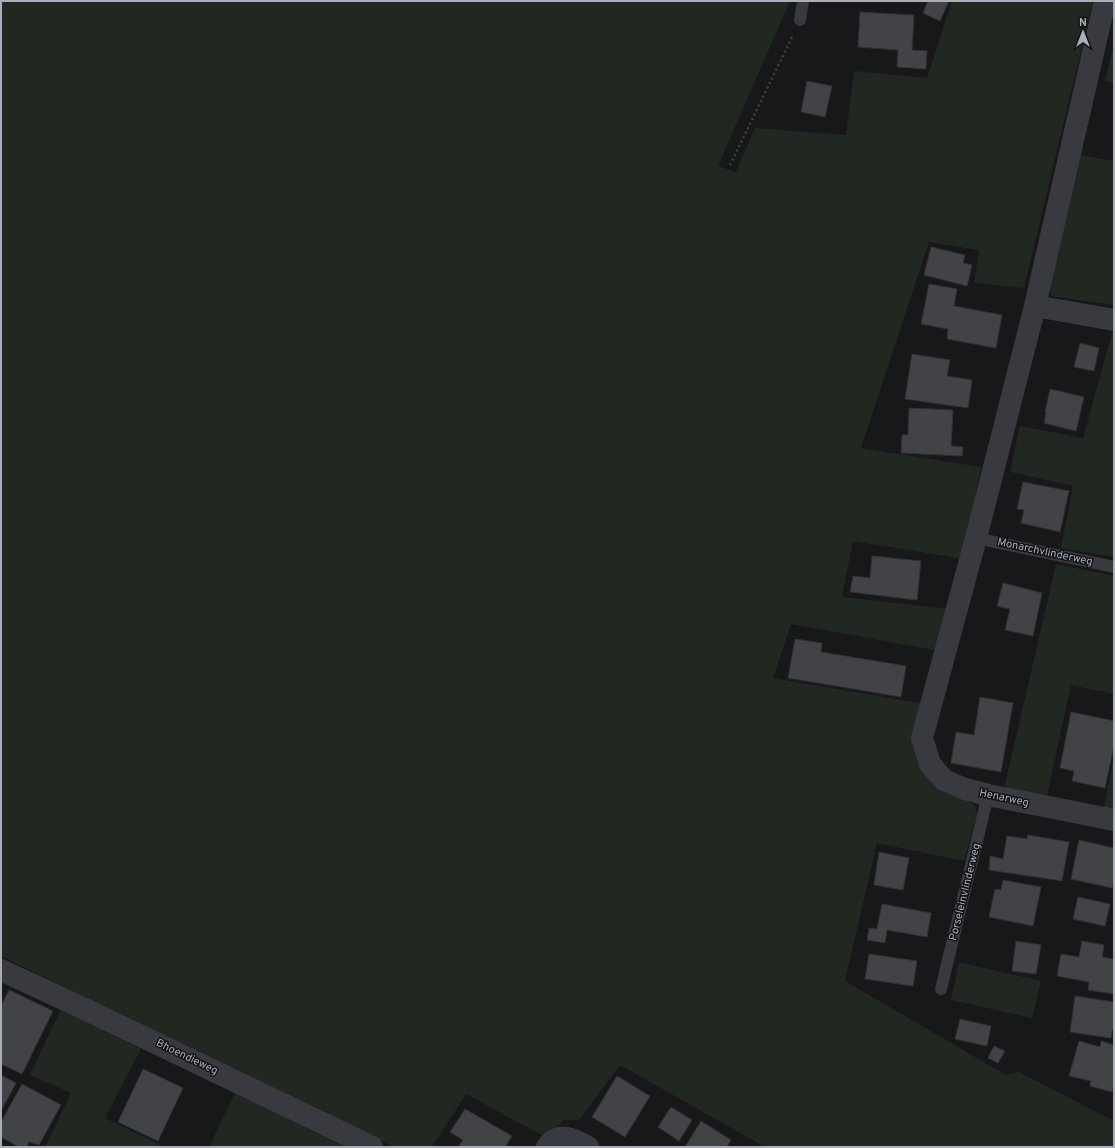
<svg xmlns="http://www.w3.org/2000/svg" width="1115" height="1148" font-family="Overpass,sans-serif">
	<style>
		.green { fill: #202821 }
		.building { fill: #424347; stroke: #323236 }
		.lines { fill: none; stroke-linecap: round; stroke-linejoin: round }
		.path { stroke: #3f4146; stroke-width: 2.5; stroke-dasharray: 2 3; stroke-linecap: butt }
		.service { stroke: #393a3f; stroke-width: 12 }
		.minor { stroke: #393a3f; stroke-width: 22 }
		.labels { text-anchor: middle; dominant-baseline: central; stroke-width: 3; stroke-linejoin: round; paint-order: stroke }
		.street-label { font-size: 11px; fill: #aaaeb9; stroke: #131315 }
	</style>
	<rect width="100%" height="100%" fill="#18181a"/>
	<g class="green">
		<path d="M1,1H790L718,166L736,172L755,128L846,135L854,71L927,78L952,1H1093L1024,288L974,283L979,250L929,242L861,448L981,467L963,559L853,541L842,597L950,609L939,651L791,624L773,678L925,704L921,765L933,785L962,796L975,806L977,814L964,861L877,843L845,981L1006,1075L1019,1072L1114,1121V1147H765L620,1065L579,1120H564L547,1138L466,1094L432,1147H394L1,956Z"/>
		<path d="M1114,45V83L1105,81Z"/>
		<path d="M1079,155L1114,161V305L1051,296L1050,266Z"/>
		<path d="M1113,329H1114V557L1061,548L1073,486L1010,472L1020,426L1083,438Z"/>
		<path d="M1056,564L1114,576V694L1071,685L1047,796L1004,789Z"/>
		<path d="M1114,757V813L1103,811Z"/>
		<path d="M959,962L1041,981L1032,1018L951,1000Z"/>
		<path d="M62,1007L141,1049L105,1118L164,1147H45L71,1093L30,1075Z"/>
		<path d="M235,1093L346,1147H209Z"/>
	</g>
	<g class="building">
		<path d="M928,1H949L940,21L923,13Z"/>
		<path d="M860,12L914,15L912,50L927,51L926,69L897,67L898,50L858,47Z"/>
		<path d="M807,81L832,86L825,117L801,112Z"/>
		<path d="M931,247L965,255L963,263L972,265L967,286L924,275Z"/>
		<path d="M929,284L957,289L954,306L1002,315L996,348L947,339L948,329L921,324Z"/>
		<path d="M1080,343L1099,348L1094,371L1074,367Z"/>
		<path d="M912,354L950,360L947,376L972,380L968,408L905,399Z"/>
		<path d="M1050,389L1084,397L1076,431L1044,423L1046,413L1045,412Z"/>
		<path d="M909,408L953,410L951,446L963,447L962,456L901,453L902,435H908Z"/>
		<path d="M1023,482L1069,491L1060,532L1021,523L1024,510L1017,509Z"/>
		<path d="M872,556L921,561L917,600L850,592L853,576L870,578Z"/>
		<path d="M1003,583L1042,593L1033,636L1005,630L1010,609L997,606Z"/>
		<path d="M795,639L822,643L821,652L906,666L901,697L788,678Z"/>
		<path d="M980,697L1013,703L1001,772L951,763L956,732L974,735Z"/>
		<path d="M1071,712L1114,721V745L1105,788L1072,781L1074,771L1060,768Z"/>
		<path d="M1028,835L1069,842L1062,881L989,870L990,856L1003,859L1007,836L1027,839Z"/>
		<path d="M1079,840L1114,848V881L1112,888L1071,879Z"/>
		<path d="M879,852L909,858L903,890L874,885Z"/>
		<path d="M1003,880L1041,887L1033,926L989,917L995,889L1001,890Z"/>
		<path d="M1078,897L1110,904L1105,926L1073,919Z"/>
		<path d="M882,904L931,913L927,937L887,930L885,943L867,940L869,928L877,929Z"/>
		<path d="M1016,941L1041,945L1036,974L1012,971Z"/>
		<path d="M1082,941L1104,945L1102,957L1114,959V994L1088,990L1089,982L1057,976L1061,954L1079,957Z"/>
		<path d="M869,954L917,961L913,986L865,979Z"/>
		<path d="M9,990L53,1011L22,1074L1,1064V1006Z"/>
		<path d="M1075,996L1114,1002V1030H1112L1111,1038L1070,1032Z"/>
		<path d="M960,1019L991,1026L987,1046L955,1039Z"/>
		<path d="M1079,1041L1100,1047L1101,1041L1114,1045V1084L1112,1092L1090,1086L1091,1081L1069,1076Z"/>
		<path d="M994,1046L1005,1051L998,1063L988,1058Z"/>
		<path d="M143,1069L183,1088L158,1141L118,1122Z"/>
		<path d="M1,1075L16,1083L1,1111Z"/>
		<path d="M617,1076L650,1096L625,1137L592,1117Z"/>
		<path d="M22,1084L61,1105L39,1145L29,1142L27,1147H19L1,1137V1122Z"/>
		<path d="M671,1107L692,1120L679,1141L658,1127Z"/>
		<path d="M465,1109L512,1136L505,1147H458L463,1140L450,1132Z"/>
		<path d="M701,1121L731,1140L727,1147H685Z"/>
	</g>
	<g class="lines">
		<path class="path" d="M730,165L793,35"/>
		<g class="service">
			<path d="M800,20L803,1"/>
			<path d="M976,538L1114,567"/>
			<path d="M941,989L988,795"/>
		</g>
		<g class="minor">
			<path d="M1105,1L1035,306L976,538L922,738L930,764L944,780L965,789L988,795L1114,820"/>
			<path d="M1035,306L1114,320"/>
			<path d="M1,970L87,1010L372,1147"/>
			<path d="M547,1147C559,1131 574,1139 588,1147"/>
		</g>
	</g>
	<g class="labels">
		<g class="street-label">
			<text transform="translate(1045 552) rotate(12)">Monarchvlinderweg</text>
			<text transform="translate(1004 798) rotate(12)">Henarweg</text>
			<text transform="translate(965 892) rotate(-76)">Porseleinvlinderweg</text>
			<text transform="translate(187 1057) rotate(26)">Bhoendieweg</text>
		</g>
	</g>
	<rect width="1115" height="1148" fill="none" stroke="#aaaeb9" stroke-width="4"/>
	<g transform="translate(1083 32)" stroke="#131315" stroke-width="3" paint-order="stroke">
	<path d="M0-3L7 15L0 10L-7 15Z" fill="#aaaeb9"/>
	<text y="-6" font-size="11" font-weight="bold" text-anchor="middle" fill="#aaaeb9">N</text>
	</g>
</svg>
